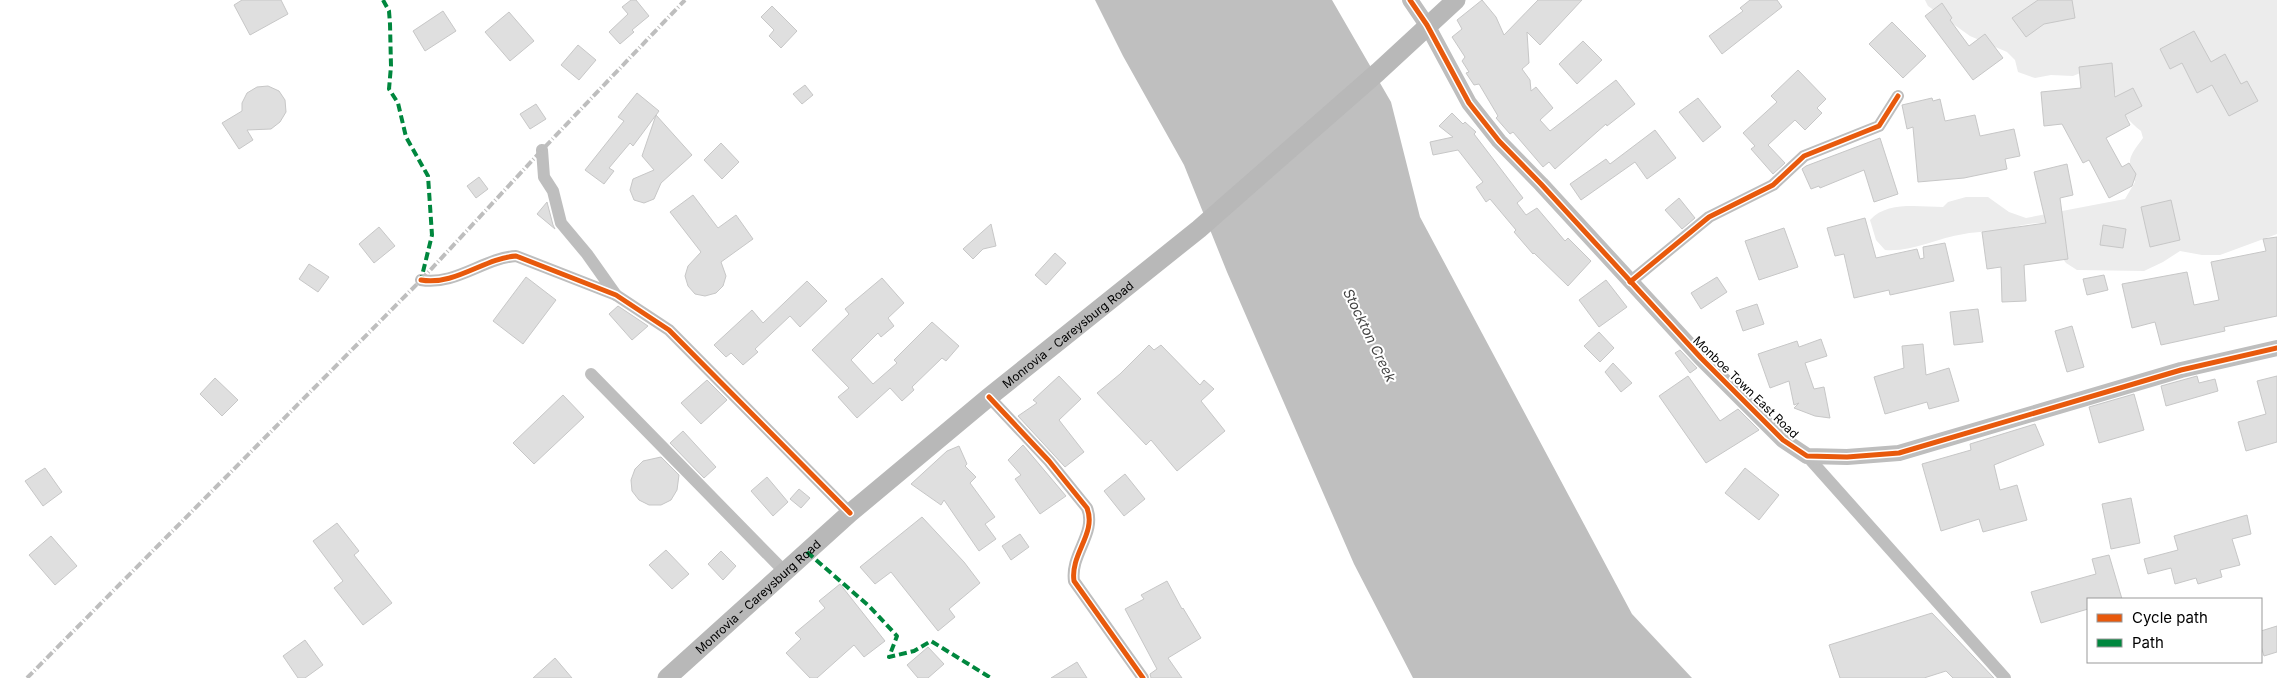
<svg xmlns="http://www.w3.org/2000/svg" width="2277" height="678" font-family="Inter,sans-serif">
	<style>
		.green { fill: #ececec }
		.water { fill: #bfbfbf }
		.building { fill: #dfdfdf; stroke: #c7c7c7 }
		.lines { fill: none; stroke-linecap: round; stroke-linejoin: round }
		.minor { stroke: #bebebe; stroke-width: 12 }
		.tertiary { stroke: #bebebe; stroke-width: 16 }
		.secondary { stroke: #b8b8b8; stroke-width: 19 }
		.rail { stroke: #bebebe; stroke-width: 4; stroke-dasharray: 8 2.5 1 2.5; stroke-linecap: butt }
		.quiet { stroke: #00873e; stroke-width: 4; stroke-dasharray: 8 4; stroke-linecap: butt }
		.cycleway-casing { stroke: #fff; stroke-width: 8 }
		.cycleway { stroke: #e8590c; stroke-width: 5 }
		.labels { text-anchor: middle; dominant-baseline: central; stroke-width: 4; stroke-linejoin: round; paint-order: stroke }
		.street-label { font-size: 12px; fill: #000; stroke: #fff }
		.water-label { font-size: 14px; font-style: italic; fill: #444; stroke: #fff }
	</style>
	<rect width="100%" height="100%" fill="#fff"/>
	<path class="green" d="M1925,0H2277V234L2220,255H2202L2180,251L2163,262L2144,271L2077,270L2066,263L2060,255L2055,225C2037,220 2024,225 2006,229C1992,232 1978,231 1964,234C1937,238 1913,252 1885,250L1876,240L1870,220C1887,201 1919,207 1943,207L1948,202L1966,197H1988L2009,212L2026,218L2125,199L2135,182C2126,160 2129,157 2143,138L2141,131C2117,112 2116,98 2111,70L2095,67L2073,76L2051,75L2035,78L2018,72L2015,60L2007,52L1970,36L1928,6Z"/>
	<path class="water" d="M1095,0H1332L1391,102L1420,217L1632,614L1692,678H1413L1354,564L1227,272L1184,165L1123,56Z"/>
	<g class="building">
		<path d="M242,0H281L288,14L250,35L234,5Z"/>
		<path d="M631,0H636L649,16L632,30L634,32L620,44L609,32L628,14L622,7Z"/>
		<path d="M1482,0L1496,17L1504,35L1538,0H1582L1540,45L1527,32L1529,63L1522,69L1530,80L1531,91L1536,87L1553,108L1540,120L1550,131L1616,80L1635,104L1607,126L1606,124L1555,169L1549,162L1543,167L1513,132L1510,134L1496,118L1498,116L1479,84L1474,85L1466,73L1469,72L1462,61L1465,57L1452,37L1462,29L1457,20Z"/>
		<path d="M1750,0H1777L1782,7L1722,54L1709,36L1743,11L1740,8Z"/>
		<path d="M2038,0H2072L2075,18L2044,24L2026,37L2012,18Z"/>
		<path d="M1942,3L1952,18L1950,20L1969,46L1985,34L2003,58L1973,80L1925,16Z"/>
		<path d="M772,6L797,31L781,48L769,36L774,30L761,17Z"/>
		<path d="M443,11L456,31L425,51L413,31Z"/>
		<path d="M509,12L534,41L510,61L485,32Z"/>
		<path d="M1892,22L1926,56L1903,78L1869,44Z"/>
		<path d="M2194,31L2211,62L2225,54L2241,84L2247,81L2258,101L2229,116L2212,85L2197,93L2182,63L2170,69L2160,49Z"/>
		<path d="M1583,41L1602,60L1577,84L1559,64Z"/>
		<path d="M578,45L596,60L579,80L561,65Z"/>
		<path d="M2112,63L2115,97L2133,88L2142,106L2125,115L2130,125L2106,138L2122,167L2129,163L2136,174L2132,186L2109,198L2089,160L2083,163L2062,124L2044,126L2041,92L2081,88L2079,67Z"/>
		<path d="M1798,70L1826,99L1817,108L1822,113L1805,130L1795,120L1768,145L1785,163L1773,174L1751,149L1755,146L1743,133L1777,102L1771,96Z"/>
		<path d="M805,85L813,95L802,104L793,94Z"/>
		<path d="M268,86L279,91L285,100L286,112L280,122L271,129L247,130L253,140L239,149L222,123L242,111V103L247,93L257,87Z"/>
		<path d="M637,93L659,111L633,146L630,143L609,168L614,171L604,184L585,170L624,121L618,117Z"/>
		<path d="M1698,98L1721,127L1703,142L1679,112Z"/>
		<path d="M1932,98L1933,101L1940,99L1945,121L1975,115L1980,136L2014,129L2020,156L2005,159L2007,169L1964,178L1918,182L1913,127L1907,129L1902,105Z"/>
		<path d="M536,104L546,119L530,129L520,114Z"/>
		<path d="M1452,113L1463,124L1465,122L1476,132L1474,134L1523,198L1517,203L1526,215L1537,208L1565,241L1568,238L1591,261L1568,286L1534,253L1533,254L1514,232L1516,230L1490,199L1486,202L1476,187L1483,182L1458,150L1433,155L1430,142L1453,137L1439,126Z"/>
		<path d="M656,115L692,155L661,183L654,199L644,203L634,200L630,190L633,179L654,170L642,156Z"/>
		<path d="M1655,130L1676,158L1647,179L1635,162L1581,200L1570,184L1606,159L1610,164Z"/>
		<path d="M1880,138L1898,194L1874,202L1864,170L1820,188L1819,186L1811,189L1802,169L1806,166Z"/>
		<path d="M721,143L739,162L722,179L704,160Z"/>
		<path d="M2067,164L2073,195L2060,198L2068,259L2024,265L2026,301L2002,302L2001,267L1987,269L1982,232L2046,223L2034,172Z"/>
		<path d="M479,177L488,189L476,198L467,186Z"/>
		<path d="M693,195L718,228L736,215L753,239L721,262L726,276L723,286L716,293L705,296L695,294L688,286L685,276L688,266L701,252L670,212Z"/>
		<path d="M1679,198L1695,218L1682,229L1665,210Z"/>
		<path d="M2171,200L2180,240L2150,247L2141,207Z"/>
		<path d="M547,202L553,225L555,229L537,214Z"/>
		<path d="M1865,218L1876,258L1917,249L1920,259L1924,258L1923,247L1945,243L1954,281L1890,295L1889,290L1854,298L1844,254L1835,256L1827,228Z"/>
		<path d="M991,224L996,246L983,249L973,259L963,249Z"/>
		<path d="M2103,225L2126,229L2123,248L2100,245Z"/>
		<path d="M379,227L395,246L374,263L359,244Z"/>
		<path d="M1784,228L1798,267L1759,280L1745,241Z"/>
		<path d="M2277,237V316L2224,327L2225,331L2161,345L2155,322L2132,328L2122,284L2187,272L2194,305L2219,300L2211,262L2266,251L2263,239Z"/>
		<path d="M1055,253L1066,263L1046,285L1035,275Z"/>
		<path d="M309,264L329,277L318,292L299,279Z"/>
		<path d="M2104,275L2108,290L2087,295L2083,279Z"/>
		<path d="M526,277L556,300L523,344L493,321Z"/>
		<path d="M1717,277L1727,292L1701,309L1691,293Z"/>
		<path d="M882,278L904,303L888,318L894,326L881,337L878,333L851,360L873,384L897,363L894,360L932,322L959,346L946,361L942,358L912,387L914,390L902,401L890,388L857,418L838,397L849,388L812,350L849,314L845,309Z"/>
		<path d="M1606,280L1627,307L1599,327L1579,300Z"/>
		<path d="M807,281L827,301L800,327L790,316L755,349L758,352L743,365L731,353L726,357L714,345L752,310L763,323Z"/>
		<path d="M1757,304L1764,324L1743,331L1736,311Z"/>
		<path d="M618,306L648,326L632,340L609,314Z"/>
		<path d="M1978,309L1983,342L1954,345L1950,312Z"/>
		<path d="M2072,326L2084,367L2067,372L2055,331Z"/>
		<path d="M1599,332L1614,348L1600,362L1584,346Z"/>
		<path d="M1821,339L1827,356L1805,363L1814,389L1824,387L1830,418L1815,416L1794,408L1799,403L1794,405L1789,381L1770,388L1758,354L1797,341L1799,347Z"/>
		<path d="M1923,344L1926,375L1949,368L1959,401L1929,409L1927,402L1885,414L1874,377L1904,368L1902,346Z"/>
		<path d="M1149,345L1154,350L1161,345L1200,385L1204,380L1214,389L1201,401L1225,431L1177,471L1151,440L1146,445L1097,393L1120,374Z"/>
		<path d="M1680,350L1697,368L1690,373L1675,353Z"/>
		<path d="M1613,363L1632,383L1621,392L1605,372Z"/>
		<path d="M1059,376L1081,399L1059,420L1084,452L1065,467L1018,416L1037,403L1033,400Z"/>
		<path d="M1688,376L1720,421L1738,409L1759,430L1706,463L1659,396Z"/>
		<path d="M2197,376L2199,383L2215,379L2218,391L2166,406L2161,386Z"/>
		<path d="M2277,376V442L2246,451L2238,422L2266,414L2257,381Z"/>
		<path d="M215,378L238,400L222,416L200,394Z"/>
		<path d="M707,380L727,400L701,424L681,403Z"/>
		<path d="M2134,394L2144,430L2099,443L2089,407Z"/>
		<path d="M563,395L584,417L534,464L513,443Z"/>
		<path d="M2035,424L2044,445L1994,465L2000,490L2017,485L2027,520L1983,532L1979,519L1941,531L1922,464L1971,450L1970,444Z"/>
		<path d="M683,431L716,467L704,478L670,443Z"/>
		<path d="M1023,445L1066,496L1040,514L1015,479L1021,475L1008,460Z"/>
		<path d="M959,446L967,464L965,466L976,477L970,483L995,517L985,524L996,539L979,551L944,500L941,505L911,484L947,451Z"/>
		<path d="M661,457L679,475L677,490L671,500L661,505H649L639,500L632,491L631,480L635,469L643,461Z"/>
		<path d="M45,468L62,492L43,506L25,481Z"/>
		<path d="M1745,468L1779,495L1759,520L1725,493Z"/>
		<path d="M1125,474L1145,499L1124,516L1104,491Z"/>
		<path d="M767,477L788,502L773,516L751,491Z"/>
		<path d="M799,489L810,498L801,508L790,499Z"/>
		<path d="M2131,498L2140,543L2111,549L2102,504Z"/>
		<path d="M2247,515L2251,534L2232,539L2240,565L2220,570L2222,577L2198,584L2196,578L2175,584L2171,568L2148,574L2144,559L2178,550L2174,536Z"/>
		<path d="M922,517L964,562L980,583L949,609L955,617L938,631L891,572L875,584L860,567Z"/>
		<path d="M337,523L359,551L354,555L392,603L363,625L334,588L343,581L313,541Z"/>
		<path d="M1020,534L1029,547L1011,560L1002,546Z"/>
		<path d="M51,536L77,566L55,585L29,555Z"/>
		<path d="M666,550L689,574L672,589L649,565Z"/>
		<path d="M721,551L736,566L723,580L708,564Z"/>
		<path d="M2109,555L2122,599H2088V609L2041,623L2031,592L2096,574L2092,559Z"/>
		<path d="M1167,581L1182,609L1183,608L1201,638L1168,658L1182,678H1151L1150,674L1157,669L1125,609L1144,599L1141,595Z"/>
		<path d="M840,584L885,641L864,657L854,645L817,678H810L786,653L801,639L795,633L825,608L819,601Z"/>
		<path d="M1932,613L1994,678H1953L1946,671L1924,678H1840L1829,645Z"/>
		<path d="M2277,626V652L2264,656L2261,646V631Z"/>
		<path d="M305,640L323,665L305,678H298L283,656Z"/>
		<path d="M928,647L944,664L928,678H918L907,665Z"/>
		<path d="M555,658L572,678H533Z"/>
		<path d="M1077,662L1087,678H1051Z"/>
	</g>
	<g class="lines">
		<g class="minor">
			<path d="M542,150L544,177L553,191L561,223L587,254L616,295"/>
			<path d="M421,280C455,286 484,258 516,256L616,295L669,330L850,513"/>
			<path d="M1630,282L1709,217L1773,185L1804,156L1879,126L1898,96"/>
			<path d="M591,374L785,572"/>
			<path d="M989,397L1049,461L1087,508C1097,533 1070,554 1074,581L1143,678"/>
			<path d="M1807,456L2005,678"/>
		</g>
		<path class="tertiary" d="M1410,0L1427,25L1469,103L1499,141L1541,184L1701,358L1783,440L1807,456L1847,457L1899,453L2181,370L2277,348"/>
		<path class="secondary" id="s1" d="M667,678L850,513L989,397L1199,229L1378,72L1456,0"/>
		<path class="rail" d="M27,678L421,280L542,150L685,0"/>
		<g class="quiet">
			<path d="M383,0L389,11L390,24L391,66L389,89L398,103L406,137L428,176L432,235L421,280"/>
			<path d="M807,552L870,607L897,636L889,657L914,651L931,641L991,678"/>
		</g>
		<g class="cycleway-casing">
			<g id="cycleway">
				<path d="M1410,0L1427,25L1469,103L1499,141L1541,184L1701,358L1783,440L1807,456L1847,457L1899,453L2181,370L2277,348"/>
				<path d="M421,280C455,286 484,258 516,256L616,295L669,330L850,513"/>
				<path d="M1630,282L1709,217L1773,185L1804,156L1879,126L1898,96"/>
				<path d="M989,397L1049,461L1087,508C1097,533 1070,554 1074,581L1143,678"/>
			</g>
		</g>
		<use href="#cycleway" class="cycleway"/>
	</g>
	<g class="labels">
		<g class="street-label">
			<text stroke="none"><textPath href="#s1" startOffset="528">Monrovia - Careysburg Road</textPath></text>
			<text transform="translate(1746 387) rotate(44)">Monboe Town East Road</text>
			<text stroke="none"><textPath href="#s1" startOffset="122">Monrovia - Careysburg Road</textPath></text>
		</g>
		<g class="water-label">
			<text transform="translate(1370 335) rotate(64)">Stockton Creek</text>
		</g>
	</g>
	<rect x="2087" y="598" width="175" height="65" fill="#ffffff" stroke="#999999"/>
	<rect x="2097" y="614" width="25" height="8" fill="#e8590c" stroke="#999999"/>
	<text x="2132" y="623" font-size="15" fill="#000000">Cycle path</text>
	<rect x="2097" y="639" width="25" height="8" fill="#00873e" stroke="#999999"/>
	<text x="2132" y="648" font-size="15" fill="#000000">Path</text>
</svg>
